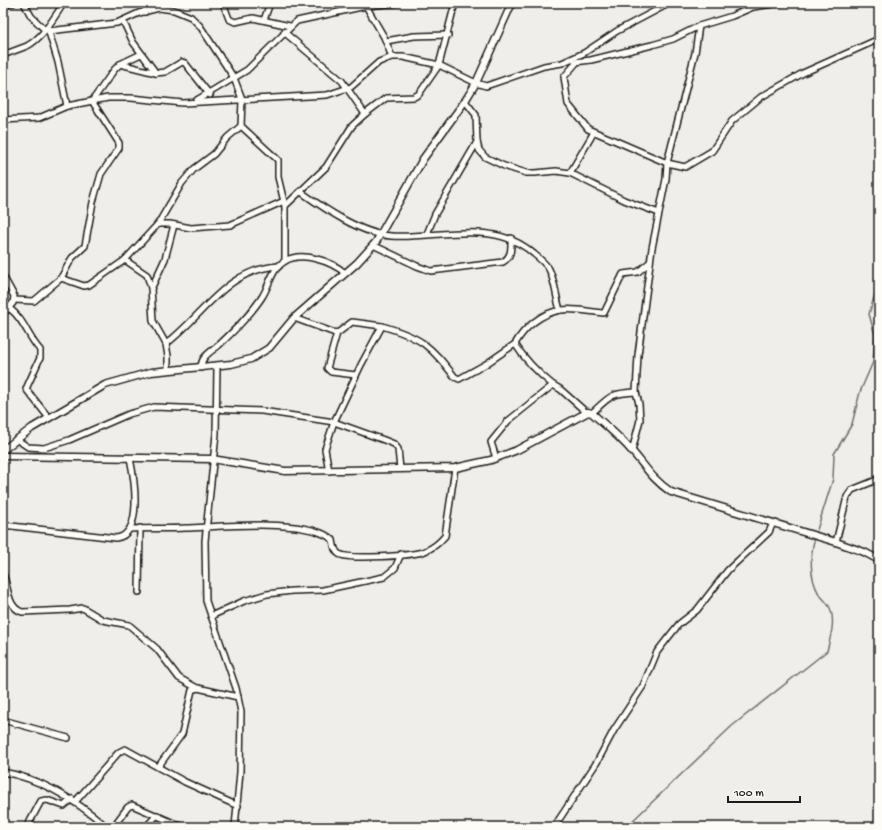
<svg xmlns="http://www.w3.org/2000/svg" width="882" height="830" font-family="'Gochi Hand',sans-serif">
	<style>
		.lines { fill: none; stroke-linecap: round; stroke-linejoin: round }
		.stream { stroke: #706f6d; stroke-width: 1.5 }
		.minor-casing { stroke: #1c1c1c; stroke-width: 8 }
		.tertiary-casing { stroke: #1c1c1c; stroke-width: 9 }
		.minor { stroke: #fdfcf7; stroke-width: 5 }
		.tertiary { stroke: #fdfcf7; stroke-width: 6 }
	</style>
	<rect width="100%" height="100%" fill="#f0eeea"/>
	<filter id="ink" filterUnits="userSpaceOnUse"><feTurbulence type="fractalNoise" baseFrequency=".025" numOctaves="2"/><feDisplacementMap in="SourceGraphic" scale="8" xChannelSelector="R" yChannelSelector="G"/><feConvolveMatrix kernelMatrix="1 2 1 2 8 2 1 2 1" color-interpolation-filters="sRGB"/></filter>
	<g filter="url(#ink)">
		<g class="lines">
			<g class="stream">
				<path d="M816,533L833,479L834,454L852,424L860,392L873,362L875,335L869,314L879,281"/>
				<path d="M626,827L732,726L827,651C830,639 835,623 831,611C830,605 823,599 819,594C809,577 810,555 815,537"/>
			</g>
			<g class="minor-casing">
				<g id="minor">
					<path d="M24,3L31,16L44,29"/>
					<path d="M223,3L229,19L235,22L253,18L290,26"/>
					<path d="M3,6L13,3"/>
					<path d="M366,6L384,37L392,57"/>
					<path d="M145,12L146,3"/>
					<path d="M264,20L270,3"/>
					<path d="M123,21L133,42L156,73"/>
					<path d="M48,29L58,62L67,106"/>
					<path d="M49,31L117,23L139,13L159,8L174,10L191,17L200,26L234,78L242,99L241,126L278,160V177L285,206V261"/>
					<path d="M284,32L342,81L365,114"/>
					<path d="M386,41L414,36L448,35"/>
					<path d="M3,55C11,52 19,49 27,46C43,38 54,17 64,3"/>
					<path d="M575,62L591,60L652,45L673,39L699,26L732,16L753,7L780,3"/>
					<path d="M577,62L564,77L568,104L588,129L667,163L685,167L712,151L732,121L761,97L803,73L879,39"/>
					<path d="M120,64L141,54"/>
					<path d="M197,100L247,70L297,21L366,6L398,3"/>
					<path d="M92,101L114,70L120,64L156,73L165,72L182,62L185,63L210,95"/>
					<path d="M465,101L476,115L477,142L479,150L485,157L504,166L526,173H535L556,171L570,173L624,200L659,213"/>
					<path d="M3,120L39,118L67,106L108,98H131L183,103L327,95L351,87L379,62L392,57H403L439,65L476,83L486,86L544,66L562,63L584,53L617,31L670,3"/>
					<path d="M570,173L594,132"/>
					<path d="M301,192C325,209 361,234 391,236C438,239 494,218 534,254C539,258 545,263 549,269C555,281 556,297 560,310"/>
					<path d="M285,206L326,167L352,126L365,114L386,98L414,97L419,94L439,65L455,3"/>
					<path d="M158,224H170L191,228L230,225L284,201"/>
					<path d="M427,234L435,214L477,142"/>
					<path d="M373,245L417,266L431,271L503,262C512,256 511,249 511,238"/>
					<path d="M125,260L147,275L151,288L153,321L166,344"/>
					<path d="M3,276L14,296L13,303L3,314"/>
					<path d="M61,278L72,258L85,246L93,202L101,174L119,148V143L92,101"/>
					<path d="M152,287L165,259L174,225"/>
					<path d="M14,300L34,301L61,278L84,286L89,285L125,260L158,224L182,183L194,169L214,154L227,138L241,126"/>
					<path d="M9,308C24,319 28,337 40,350V358L26,389L49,418"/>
					<path d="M294,318L335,333L339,332L352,322L382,326L361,365L334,422L325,449L329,471"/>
					<path d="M382,326C423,338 429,345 455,377L459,379L486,364L515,344"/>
					<path d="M337,333L327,368L331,372L356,375"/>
					<path d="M217,367L216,434L205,541L206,601L236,688L241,712L240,772L235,827"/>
					<path d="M201,368C201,356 211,352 219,345C234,331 251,314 262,297C270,285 271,269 285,261C302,251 331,261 345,273"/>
					<path d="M168,370V356L166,344C204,315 226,269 279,266"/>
					<path d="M553,385C538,373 525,360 515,344C524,328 541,313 561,310C575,308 590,312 604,313L623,274L638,272L650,262"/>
					<path d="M592,413C610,396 611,393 636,392"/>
					<path d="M16,439L28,447L44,448L69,440L129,414L154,407L262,411L334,422L384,440L394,444L398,449L400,469"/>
					<path d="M632,451L640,420L639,404L636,392L638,355L652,248L666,179L667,163L695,53L699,26"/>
					<path d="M496,458L491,442L508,421L553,385L560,389L586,412"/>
					<path d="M3,525L116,538C144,535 134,477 130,458"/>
					<path d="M130,529C149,528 167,529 186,528C219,527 309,517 333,540C334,545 334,551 339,554C349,560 413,556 425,551C433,548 440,542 445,536L455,468"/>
					<path d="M836,542L847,497L852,490L879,479"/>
					<path d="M3,574C9,588 7,607 22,612L70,610L83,608L103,620L129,625L157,649L179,678L197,688"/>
					<path d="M139,592L140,528"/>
					<path d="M211,616L244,601L267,594L292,591L323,590L384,577L395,568L401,554"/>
					<path d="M3,720L68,738"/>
					<path d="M158,767L182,734L192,690L198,688L238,697"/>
					<path d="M3,772C43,779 77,801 107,827"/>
					<path d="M75,802L119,752L125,749L185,782L238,806"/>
					<path d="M27,827L41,801L47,800L64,806L72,799"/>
					<path d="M113,827L128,807L132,805L183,827"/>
					<path d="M146,827L157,815"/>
					<path d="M554,827L597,762L614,730L643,686L657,652L667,639L679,624L697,610L728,570L769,532L773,523"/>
				</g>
			</g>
			<g class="tertiary-casing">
				<g id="tertiary">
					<path d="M3,450L32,428L105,385L151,372L231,364L251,359L269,348L294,318L357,263L376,242L423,159L465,101L476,83L512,3"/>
					<path d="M3,456L212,459L285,471L455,468L491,460L517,450L588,412L592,413C605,425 619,436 631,450C645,466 652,479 671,492L836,542L864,552L879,560"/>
				</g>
			</g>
			<use href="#minor" class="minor"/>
			<use href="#tertiary" class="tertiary"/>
		</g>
	</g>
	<rect width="882" height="830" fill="none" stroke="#fdfcf7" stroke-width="16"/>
	<rect x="8" y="8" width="866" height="814" fill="none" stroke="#1c1c1c" stroke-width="1.5" filter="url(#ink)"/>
	<path d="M728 796v6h72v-6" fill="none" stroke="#1c1c1c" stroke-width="2"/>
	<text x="734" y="796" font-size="12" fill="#1c1c1c" stroke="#fdfcf7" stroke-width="3" paint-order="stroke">100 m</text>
</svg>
